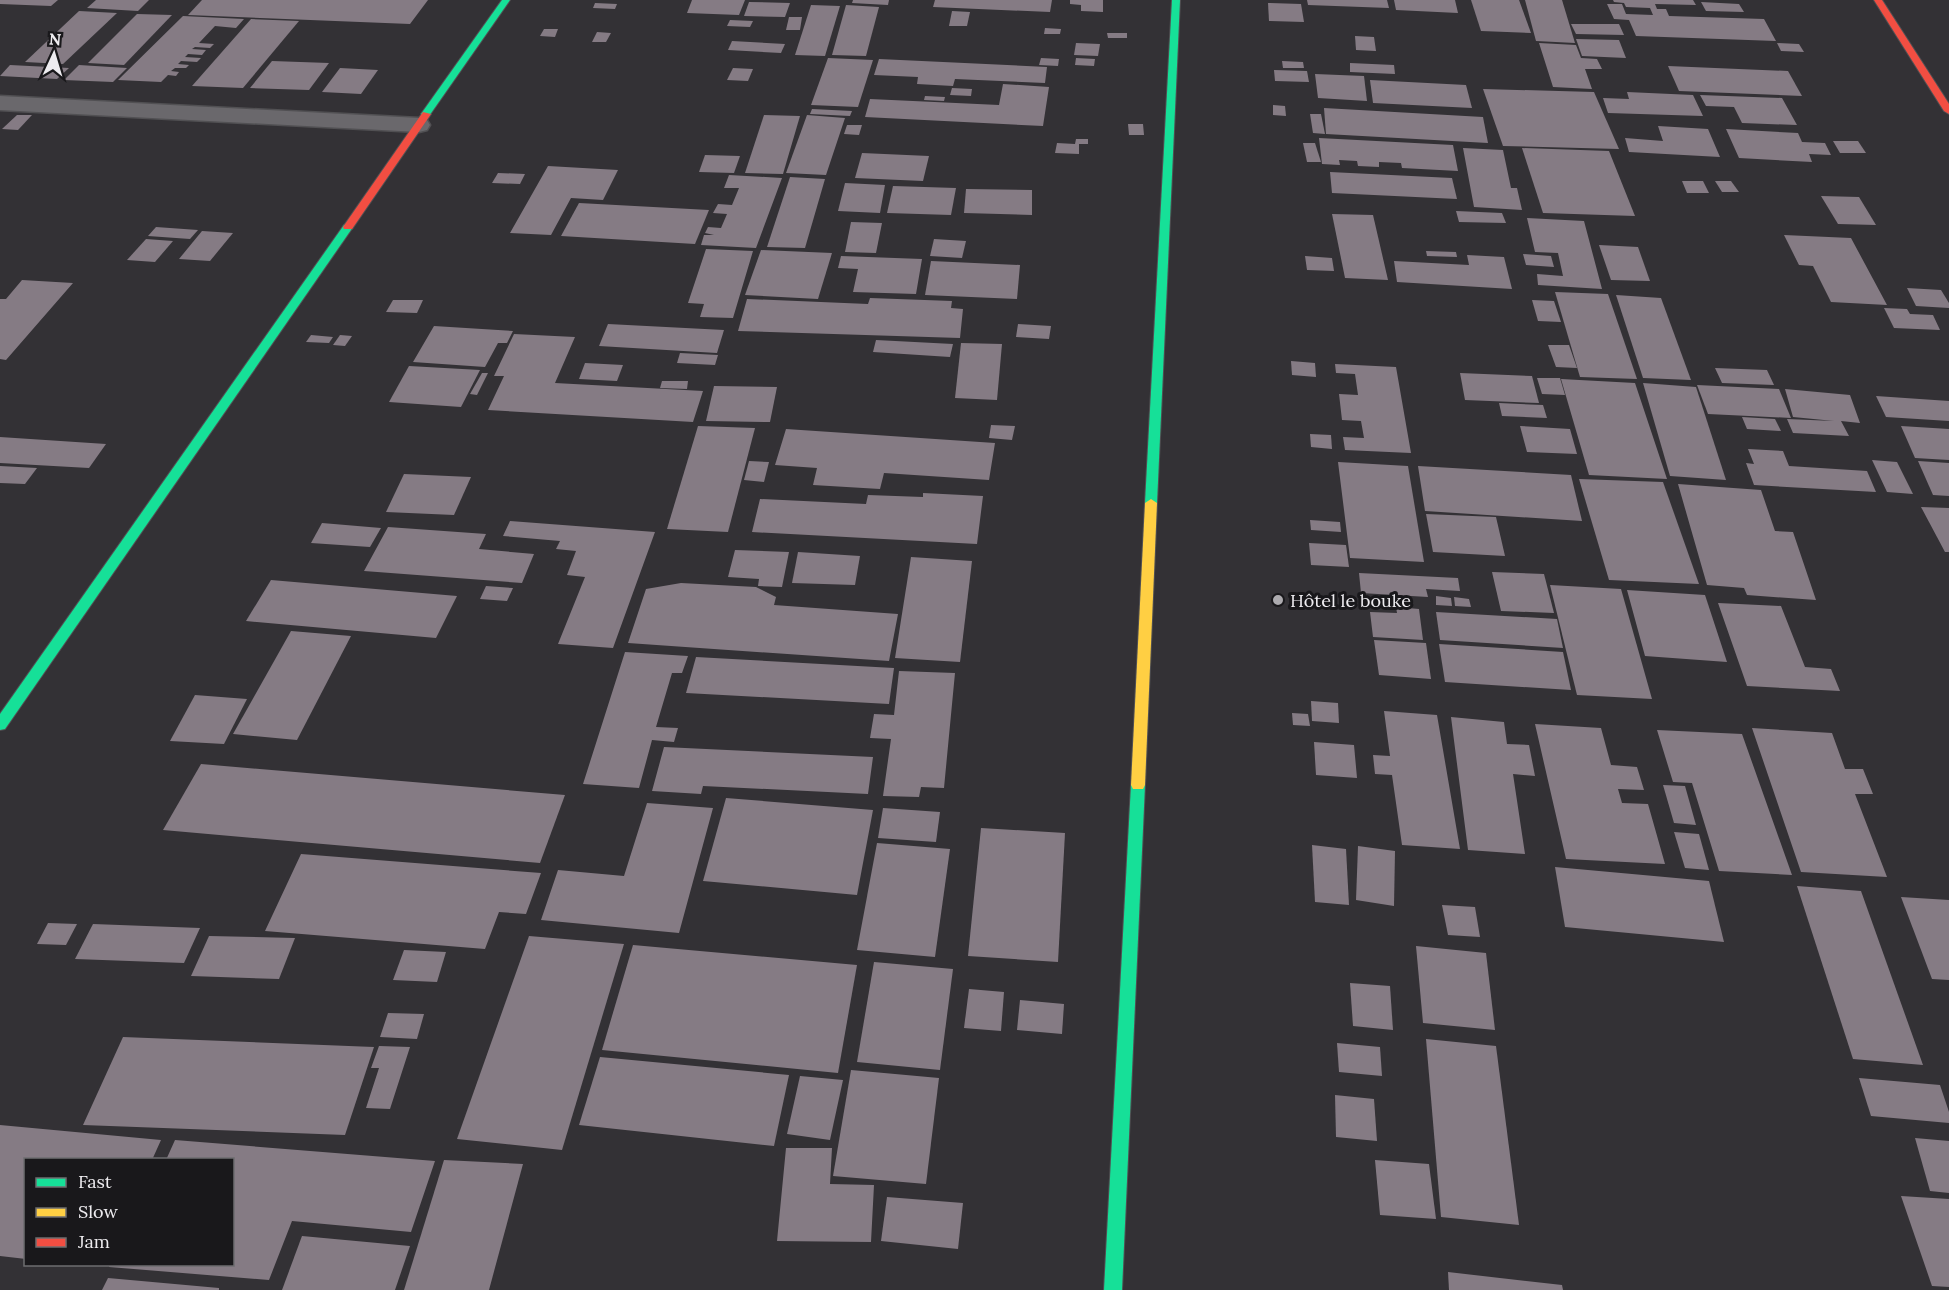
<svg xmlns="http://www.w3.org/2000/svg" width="1949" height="1290" font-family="Lora,serif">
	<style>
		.building { fill: #857b84 }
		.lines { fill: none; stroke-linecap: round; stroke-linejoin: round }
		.street-casing { stroke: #515053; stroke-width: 3 }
		.fast-casing { stroke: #515053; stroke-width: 2 }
		.slow-casing { stroke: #515053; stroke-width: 2 }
		.jam-casing { stroke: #515053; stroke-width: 2 }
		.street { fill: #6a686c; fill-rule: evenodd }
		.fast { fill: #16e098; fill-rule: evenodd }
		.slow { fill: #ffcf43; fill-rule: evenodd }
		.jam { fill: #f24e42; fill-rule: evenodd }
		.poi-dot { fill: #adabaf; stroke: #19181b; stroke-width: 2 }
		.labels { text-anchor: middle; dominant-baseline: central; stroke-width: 6; stroke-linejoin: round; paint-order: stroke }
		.poi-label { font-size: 18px; fill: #eeecf0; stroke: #19181b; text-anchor: start }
	</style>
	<rect width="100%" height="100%" fill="#333135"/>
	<g class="building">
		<path d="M0,0H58L51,6L0,4Z"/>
		<path d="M96,0H149L138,11L87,8Z"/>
		<path d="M202,0H428L410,24L188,15Z"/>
		<path d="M692,0H745L739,15L687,13Z"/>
		<path d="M853,0H889L888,5L852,3Z"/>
		<path d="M935,0H1052L1050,12L933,7Z"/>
		<path d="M1070,0H1103V12L1081,11V5L1070,4Z"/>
		<path d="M1307,0H1387L1389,8L1308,5Z"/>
		<path d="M1394,0H1455L1458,13L1396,10Z"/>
		<path d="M1471,0H1519L1531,33L1481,31Z"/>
		<path d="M1525,0H1562L1575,43L1536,41Z"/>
		<path d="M1613,0H1693L1696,5L1655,4L1657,9H1666L1669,16L1764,19L1776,41L1636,36L1629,20L1614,19L1607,4H1622L1626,14L1653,15L1650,8L1626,7L1624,3L1614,2Z"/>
		<path d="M749,2L790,3L785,17L744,16Z"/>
		<path d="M1701,2L1739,4L1744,12L1706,11Z"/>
		<path d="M595,3L617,4L615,9L593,8Z"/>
		<path d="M1268,3L1301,4L1304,22L1269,21Z"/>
		<path d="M811,5L840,6L825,56L795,55Z"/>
		<path d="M846,5L879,7L866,56L832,55Z"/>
		<path d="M79,11L117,13L63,64L25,62Z"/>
		<path d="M952,11L970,12L967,26H949Z"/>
		<path d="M137,14L172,15L124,65L88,63Z"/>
		<path d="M183,16L244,19L236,28L215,26L199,43L214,44L210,48L195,47L192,49L206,50L202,55L188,54L185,57L201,58L197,62L181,61L178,64L189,65L186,68H175L171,71L179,72L176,76L168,75L161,82L118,80Z"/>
		<path d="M789,17H802L800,30H786Z"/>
		<path d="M251,19L299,21L243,88L192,86Z"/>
		<path d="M730,20L753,21L750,27L727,26Z"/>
		<path d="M1571,24H1619L1624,35L1576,34Z"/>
		<path d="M1045,28L1061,29L1060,34H1044Z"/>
		<path d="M544,29H558L555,37L540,36Z"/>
		<path d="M597,32L611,33L606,42H592Z"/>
		<path d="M1107,33H1127V38H1108Z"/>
		<path d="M1355,36L1374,37L1376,51L1356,50Z"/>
		<path d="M1576,39L1619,40L1626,58L1582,56Z"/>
		<path d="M732,41L785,44L781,53L728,50Z"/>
		<path d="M1076,43L1100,44L1098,56L1074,55Z"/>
		<path d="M1539,43L1576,45L1581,58L1597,59L1602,69H1585L1592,89L1553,87Z"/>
		<path d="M1777,43L1799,44L1804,52L1781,51Z"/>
		<path d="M828,58L873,60L858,107L811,105Z"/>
		<path d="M1041,58L1059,59L1058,66L1039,65Z"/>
		<path d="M1076,58L1095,59L1094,66L1075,65Z"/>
		<path d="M879,59L1047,67L1045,83L955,79L953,86L917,84L918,77L874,75Z"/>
		<path d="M272,61L329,63L309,90L250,88Z"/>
		<path d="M1282,61L1303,62L1304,68H1283Z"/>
		<path d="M1350,63L1394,65L1395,74L1350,72Z"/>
		<path d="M10,65L69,68L57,79L0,76Z"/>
		<path d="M79,65L127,68L113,82L64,80Z"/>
		<path d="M1668,66L1788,71L1802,96L1679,91Z"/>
		<path d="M340,68L378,70L361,94L322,92Z"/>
		<path d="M733,68L753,69L748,81L727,80Z"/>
		<path d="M1274,70L1307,71L1309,82L1275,81Z"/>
		<path d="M1315,74L1364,76L1367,101L1318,98Z"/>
		<path d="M1370,80L1466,85L1472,108L1373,103Z"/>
		<path d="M1003,84L1049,87L1043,126L865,117L870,99L999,105Z"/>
		<path d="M952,88L972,89L971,96L950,95Z"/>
		<path d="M1483,89L1594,92L1619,149L1503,146Z"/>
		<path d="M1627,92L1693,95L1703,116L1608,113L1603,98L1629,99Z"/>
		<path d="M1700,95L1782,98L1797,125L1742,123L1734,107L1706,106Z"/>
		<path d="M925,96L945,97L944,101L924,100Z"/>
		<path d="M1273,105L1285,106L1286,116L1273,115Z"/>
		<path d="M1324,108L1483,117L1488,143L1326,134Z"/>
		<path d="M812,109L852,111L850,116L810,114Z"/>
		<path d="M1310,114H1321L1325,134L1313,133Z"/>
		<path d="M17,115H32L18,130L2,129Z"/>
		<path d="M764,115L800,116L783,174L745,173Z"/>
		<path d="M807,115L845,118L826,175L786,173Z"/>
		<path d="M1128,124H1143L1144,135H1129Z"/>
		<path d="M847,125H862L859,135L844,134Z"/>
		<path d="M1658,126L1708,129L1720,157L1629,152L1625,138L1663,141Z"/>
		<path d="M1726,129L1798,133L1802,142L1825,143L1831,155L1809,154L1812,162L1739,158Z"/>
		<path d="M1319,138L1453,145L1458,171L1402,168L1401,163L1379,162V167L1358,166L1357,161L1339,160L1340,165L1322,164Z"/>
		<path d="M1076,139H1088V144H1079V154L1055,153L1057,143L1075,144Z"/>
		<path d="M1833,141H1858L1866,153H1840Z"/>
		<path d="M1303,143H1315L1321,162H1307Z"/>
		<path d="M1463,148L1503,150L1511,188H1517L1522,210L1474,207Z"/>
		<path d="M1522,148L1609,151L1635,216L1543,213Z"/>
		<path d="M862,153L929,156L923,181L855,178Z"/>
		<path d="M705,155L740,156L734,173L699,172Z"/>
		<path d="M548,166L618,170L603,200L571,198L551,235L510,233Z"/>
		<path d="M1330,172L1452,178L1457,199L1332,193Z"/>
		<path d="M498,173L525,174L520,184L492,183Z"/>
		<path d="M729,175L782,178L756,248L701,245L704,235H714L705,233L708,227L721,228L727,214L713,213L718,204L732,205L739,188H724Z"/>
		<path d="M790,177L825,179L805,248L767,247Z"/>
		<path d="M1682,181H1703L1709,193H1687Z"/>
		<path d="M1715,181H1731L1739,192H1722Z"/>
		<path d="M845,183L885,185L880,213L838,211Z"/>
		<path d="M893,186L956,188L951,215L887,213Z"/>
		<path d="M966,189L1032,190V215L964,213Z"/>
		<path d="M1821,196L1859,197L1876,225L1838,224Z"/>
		<path d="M579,203L709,210L695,244L561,236Z"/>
		<path d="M1456,211L1502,213L1506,223L1459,222Z"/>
		<path d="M1332,214L1373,215L1388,280L1345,278Z"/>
		<path d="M1527,218L1584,221L1602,289L1538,285L1537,274L1563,276L1558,253L1535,252Z"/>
		<path d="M851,222L882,223L876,253L845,252Z"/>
		<path d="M156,227L198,230L190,239L148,236Z"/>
		<path d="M202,231L233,233L210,261L179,259Z"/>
		<path d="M1784,235L1851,238L1887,305L1831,302L1813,266L1799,265Z"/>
		<path d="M146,239L173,241L155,262L127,260Z"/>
		<path d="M934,239L966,241L962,258L930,256Z"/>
		<path d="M1599,245L1638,247L1650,281L1611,280Z"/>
		<path d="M706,249L753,251L733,318L700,317L704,304L688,303Z"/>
		<path d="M761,250L832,253L818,299L745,295Z"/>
		<path d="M1426,251L1456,252L1457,257L1427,256Z"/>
		<path d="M1523,254L1551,256L1554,267L1526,265Z"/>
		<path d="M1467,255L1504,257L1512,289L1397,282L1394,261L1469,265Z"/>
		<path d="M841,256L922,259L916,294L853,292L858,269L838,268Z"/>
		<path d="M1305,256L1332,258L1334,271L1307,270Z"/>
		<path d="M931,261L1020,265L1017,299L925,295Z"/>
		<path d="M22,280L73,283L6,360L0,359V299H6Z"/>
		<path d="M1907,288L1941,290L1949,303V308L1916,306Z"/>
		<path d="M1555,292L1608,294L1637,379L1580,377Z"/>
		<path d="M1616,295L1661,298L1691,380L1643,378Z"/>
		<path d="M870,298L952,301L951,308L963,309L960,338L738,331L747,299L868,304Z"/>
		<path d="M393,300H423L417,313L386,312Z"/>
		<path d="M1532,300L1554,301L1561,322L1538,321Z"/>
		<path d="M1884,308L1907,309L1910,314L1933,315L1940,330L1894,328Z"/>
		<path d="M608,324L724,330L717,353L599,346Z"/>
		<path d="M1018,324L1051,326L1049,339L1016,337Z"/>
		<path d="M434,326L513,331L507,343H498L485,367L413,362Z"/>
		<path d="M514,334L575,337L555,383L703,391L693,422L488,410L504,376H494Z"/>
		<path d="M311,335L333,337L329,343L306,342Z"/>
		<path d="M340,335L352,336L345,346L333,345Z"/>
		<path d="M876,340L953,344L950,357L873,352Z"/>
		<path d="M961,343L1002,344L997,400L955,398Z"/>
		<path d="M1548,345H1569L1577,368L1556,367Z"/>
		<path d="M680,353L718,355L715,365L677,363Z"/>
		<path d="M1291,361L1315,363L1316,377L1292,375Z"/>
		<path d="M585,363L623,365L617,381L579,379Z"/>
		<path d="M1335,364L1396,367L1411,453L1345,450L1343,437L1364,438L1361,421L1342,420L1339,394L1358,395L1355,374L1336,373Z"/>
		<path d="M409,366L480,370L461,407L389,402Z"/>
		<path d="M1715,368L1767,370L1774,385L1722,383Z"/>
		<path d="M482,373H488L477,395L470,394Z"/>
		<path d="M1460,373L1532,376L1539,403L1465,400Z"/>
		<path d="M1537,378H1560L1565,395L1542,394Z"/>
		<path d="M1561,379L1635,383L1667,479L1589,475Z"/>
		<path d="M662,381H688L687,389L660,388Z"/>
		<path d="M1643,383L1696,387L1726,480L1670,476Z"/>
		<path d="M1697,385L1779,389L1791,418L1708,414Z"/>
		<path d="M714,386L777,387L770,422L706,421Z"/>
		<path d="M1785,389L1850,395L1860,423L1841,421L1849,436L1793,433L1787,419L1834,421L1793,417Z"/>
		<path d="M1876,396L1949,401V421L1886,417Z"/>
		<path d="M1499,403L1543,405L1547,418L1502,416Z"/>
		<path d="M1742,417L1775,419L1781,431L1747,429Z"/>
		<path d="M991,425L1015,426L1012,440L989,438Z"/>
		<path d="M698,426L755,428L728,532L667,529Z"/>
		<path d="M1520,426L1570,429L1577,454L1527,452Z"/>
		<path d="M1901,426L1949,429V460L1915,458Z"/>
		<path d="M786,429L995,443L989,480L884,473L880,489L813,485L817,468L775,465Z"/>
		<path d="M1310,434L1331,435L1332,449L1311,447Z"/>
		<path d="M0,437L106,444L89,468L0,463Z"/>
		<path d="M1748,449L1783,451L1789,466L1867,471L1876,492L1754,485L1746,463L1754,464Z"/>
		<path d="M1872,460L1897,462L1913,494L1887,492Z"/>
		<path d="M749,461L769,462L764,482L744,480Z"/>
		<path d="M1918,461L1949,463V496L1933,495Z"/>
		<path d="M1338,462L1408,466L1424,562L1350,558Z"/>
		<path d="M0,466L37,468L25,484L0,483Z"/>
		<path d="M1418,466L1571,475L1582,521L1425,511Z"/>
		<path d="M404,474L471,477L454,515L386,512Z"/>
		<path d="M1579,479L1663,482L1699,584L1609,580Z"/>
		<path d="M1678,484L1761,490L1775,531L1793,532L1816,600L1747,595L1744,588L1707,585Z"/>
		<path d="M923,493L983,496L977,544L752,532L760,499L866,504L868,495L923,497Z"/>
		<path d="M1921,507L1949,508V552H1945Z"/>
		<path d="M1426,514L1496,517L1505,556L1433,552Z"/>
		<path d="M1310,520L1340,522L1341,532L1311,530Z"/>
		<path d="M510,521L655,532L613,648L558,644L585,577L567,575L576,551L556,549L560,541L503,536Z"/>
		<path d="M322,523L381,528L370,547L311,543Z"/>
		<path d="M388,527L486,534L479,549L534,554L522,583L364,571Z"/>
		<path d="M1309,543L1346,545L1349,567L1311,565Z"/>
		<path d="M735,550L789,552L782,587L758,586L759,579L728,577Z"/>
		<path d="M798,552L860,556L855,585L792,583Z"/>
		<path d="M911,557L972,561L960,662L895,658Z"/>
		<path d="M1492,572L1544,574L1554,613L1501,611Z"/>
		<path d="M1359,573L1458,578L1460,591L1426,589L1428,597L1361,593Z"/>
		<path d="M271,580L457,596L436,638L246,621Z"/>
		<path d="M681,583L756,587L776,597L774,605L898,614L889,661L628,643L646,589Z"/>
		<path d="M1550,585L1621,589L1652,699L1577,695Z"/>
		<path d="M486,586L513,588L507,601L480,599Z"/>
		<path d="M1627,590L1705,595L1727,662L1645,656Z"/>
		<path d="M1436,596L1451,598L1452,606L1436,605Z"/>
		<path d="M1454,597L1469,599L1471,607L1455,606Z"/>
		<path d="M1718,603L1781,606L1805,667L1831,669L1840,691L1747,686Z"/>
		<path d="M1396,607L1419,609L1423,640L1373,637L1370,612L1397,613Z"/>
		<path d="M1436,612L1557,619L1563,648L1440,640Z"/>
		<path d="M291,631L351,636L297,740L233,734Z"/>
		<path d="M1374,640L1426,643L1431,679L1379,675Z"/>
		<path d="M1439,644L1563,652L1571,690L1445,682Z"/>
		<path d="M625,652L688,656L682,673H672L656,727L678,728L674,742L652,740L639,788L583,784Z"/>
		<path d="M696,657L894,668L889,704L686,693Z"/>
		<path d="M899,671L955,673L944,788L921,787L919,797L883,796L891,739L870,738L874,714L894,715Z"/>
		<path d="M195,695L247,699L224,744L170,741Z"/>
		<path d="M1311,701L1338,703L1339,723L1312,721Z"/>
		<path d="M1384,711L1437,715L1460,849L1402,845L1392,775L1375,774L1373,755L1390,756Z"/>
		<path d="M1292,713L1308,714L1310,726L1293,725Z"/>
		<path d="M1451,717L1504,722L1507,744L1529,745L1535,776L1513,774L1525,854L1468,850Z"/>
		<path d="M1535,724L1601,728L1611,765L1637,767L1644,790L1618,789L1622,803L1648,804L1665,864L1566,859Z"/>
		<path d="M1752,728L1832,733L1845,769H1863L1873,794H1855L1887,877L1801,872Z"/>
		<path d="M1657,730L1742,734L1792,875L1719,871L1692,783L1673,782Z"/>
		<path d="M1314,742L1354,745L1357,778L1316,775Z"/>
		<path d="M664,747L873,757L868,794L703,786L701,794L652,791Z"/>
		<path d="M201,764L565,795L540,863L163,830Z"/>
		<path d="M1663,785L1685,786L1696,825L1674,823Z"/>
		<path d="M726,798L873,810L857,895L703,881Z"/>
		<path d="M647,803L713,808L679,933L541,920L558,870L624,876Z"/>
		<path d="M883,808L940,812L936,842L878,838Z"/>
		<path d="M981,828L1065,833L1058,962L968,956Z"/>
		<path d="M1674,832L1699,834L1709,870L1685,868Z"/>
		<path d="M877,843L950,849L935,957L857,950Z"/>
		<path d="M1312,845L1346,849L1349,905L1315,902Z"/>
		<path d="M1358,846L1395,851L1394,906L1356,900Z"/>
		<path d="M301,854L541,873L526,914L499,912L485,949L265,931Z"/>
		<path d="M1555,867L1709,881L1724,942L1565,927Z"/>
		<path d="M1797,886L1861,891L1923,1065L1853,1059Z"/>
		<path d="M1901,897L1949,900V980L1932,979Z"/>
		<path d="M1442,905L1475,907L1480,937L1448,935Z"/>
		<path d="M48,923L77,924L66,945L37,944Z"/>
		<path d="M93,924L200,928L184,963L75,959Z"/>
		<path d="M209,936L295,938L279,979L191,976Z"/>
		<path d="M529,936L624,944L562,1150L457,1139Z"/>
		<path d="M633,945L857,965L838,1073L602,1050Z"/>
		<path d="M1416,946L1486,953L1495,1030L1423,1023Z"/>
		<path d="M404,950L446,952L437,982L393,980Z"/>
		<path d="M874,962L953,969L940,1070L857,1062Z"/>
		<path d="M1350,983L1390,986L1393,1030L1353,1026Z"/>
		<path d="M969,989L1004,992L1001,1031L964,1028Z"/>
		<path d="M1020,1000L1064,1004L1062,1034L1017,1030Z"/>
		<path d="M388,1013L424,1014L417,1039L380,1037Z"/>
		<path d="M123,1037L374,1047L345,1135L83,1125Z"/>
		<path d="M1426,1039L1496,1046L1519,1225L1441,1217Z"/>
		<path d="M1337,1043L1380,1047L1382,1076L1339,1072Z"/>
		<path d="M379,1046L410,1047L390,1109L366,1108L379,1068H371Z"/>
		<path d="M600,1057L789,1075L774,1146L579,1125Z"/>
		<path d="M851,1070L939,1078L926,1184L833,1176Z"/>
		<path d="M800,1076L843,1080L830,1140L787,1134Z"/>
		<path d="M1859,1078L1940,1085L1949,1112V1123L1871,1116Z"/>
		<path d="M1335,1095L1374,1099L1377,1141L1336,1137Z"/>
		<path d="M0,1125L161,1140L152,1160H26V1259L0,1256Z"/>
		<path d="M1915,1138L1949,1141V1193L1930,1191Z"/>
		<path d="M175,1140L435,1161L411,1232L292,1221L269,1280L109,1267L110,1264H232V1160H166Z"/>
		<path d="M786,1148H832L830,1184L874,1185L871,1242L777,1241Z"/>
		<path d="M444,1160L523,1164L489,1290H404Z"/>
		<path d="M1375,1160L1429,1164L1436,1219L1380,1215Z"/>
		<path d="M1901,1196L1949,1199V1287L1932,1286Z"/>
		<path d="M887,1197L963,1203L958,1249L881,1241Z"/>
		<path d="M302,1236L410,1246L395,1290H282Z"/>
		<path d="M1448,1272L1562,1285L1563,1290H1449Z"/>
		<path d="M108,1278L219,1288V1290H102Z"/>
	</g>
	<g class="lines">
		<g class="street-casing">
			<path id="street" d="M0,96L419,118L427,120L430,125L427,130L419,132L0,110Z"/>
		</g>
		<g class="fast-casing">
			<g id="fast">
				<path d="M502,0H510L429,116H423L421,114Z"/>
				<path d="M1172,0H1180L1157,503L1151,507L1145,503Z"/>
				<path d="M348,224L353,227L5,729L0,730V714L344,225Z"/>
				<path d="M1138,779L1143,781L1145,785L1122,1290H1104L1131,785L1133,781Z"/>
			</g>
		</g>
		<g class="slow-casing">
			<path id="slow" d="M1151,499L1157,503L1145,785L1143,789H1133L1131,785L1145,503Z"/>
		</g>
		<g class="jam-casing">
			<g id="jam">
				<path d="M1874,0H1882L1949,104V114L1944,111Z"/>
				<path d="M423,112L431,114L352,229H344L343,227Z"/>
			</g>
		</g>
		<use href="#street" class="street"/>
		<use href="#fast" class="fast"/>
		<use href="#slow" class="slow"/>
		<use href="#jam" class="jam"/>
	</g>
	<circle class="poi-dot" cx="1278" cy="600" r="6"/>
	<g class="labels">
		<g class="poi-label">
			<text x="1290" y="600">Hôtel le bouke</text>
		</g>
	</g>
	<rect x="24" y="1158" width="210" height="108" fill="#19181b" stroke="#6e6d70" stroke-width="1.5"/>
	<rect x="36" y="1178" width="30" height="9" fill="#16e098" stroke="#6e6d70" stroke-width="1.5"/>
	<text x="78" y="1188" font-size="18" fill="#eeecf0">Fast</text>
	<rect x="36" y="1208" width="30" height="9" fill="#ffcf43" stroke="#6e6d70" stroke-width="1.5"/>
	<text x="78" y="1218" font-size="18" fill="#eeecf0">Slow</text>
	<rect x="36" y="1238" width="30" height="9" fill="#f24e42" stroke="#6e6d70" stroke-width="1.5"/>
	<text x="78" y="1248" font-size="18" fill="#eeecf0">Jam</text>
	<g transform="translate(54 54) rotate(4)" stroke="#19181b" stroke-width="4.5" paint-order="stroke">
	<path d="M0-4.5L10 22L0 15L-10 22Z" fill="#eeecf0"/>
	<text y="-9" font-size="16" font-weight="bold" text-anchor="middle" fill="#eeecf0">N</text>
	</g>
</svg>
